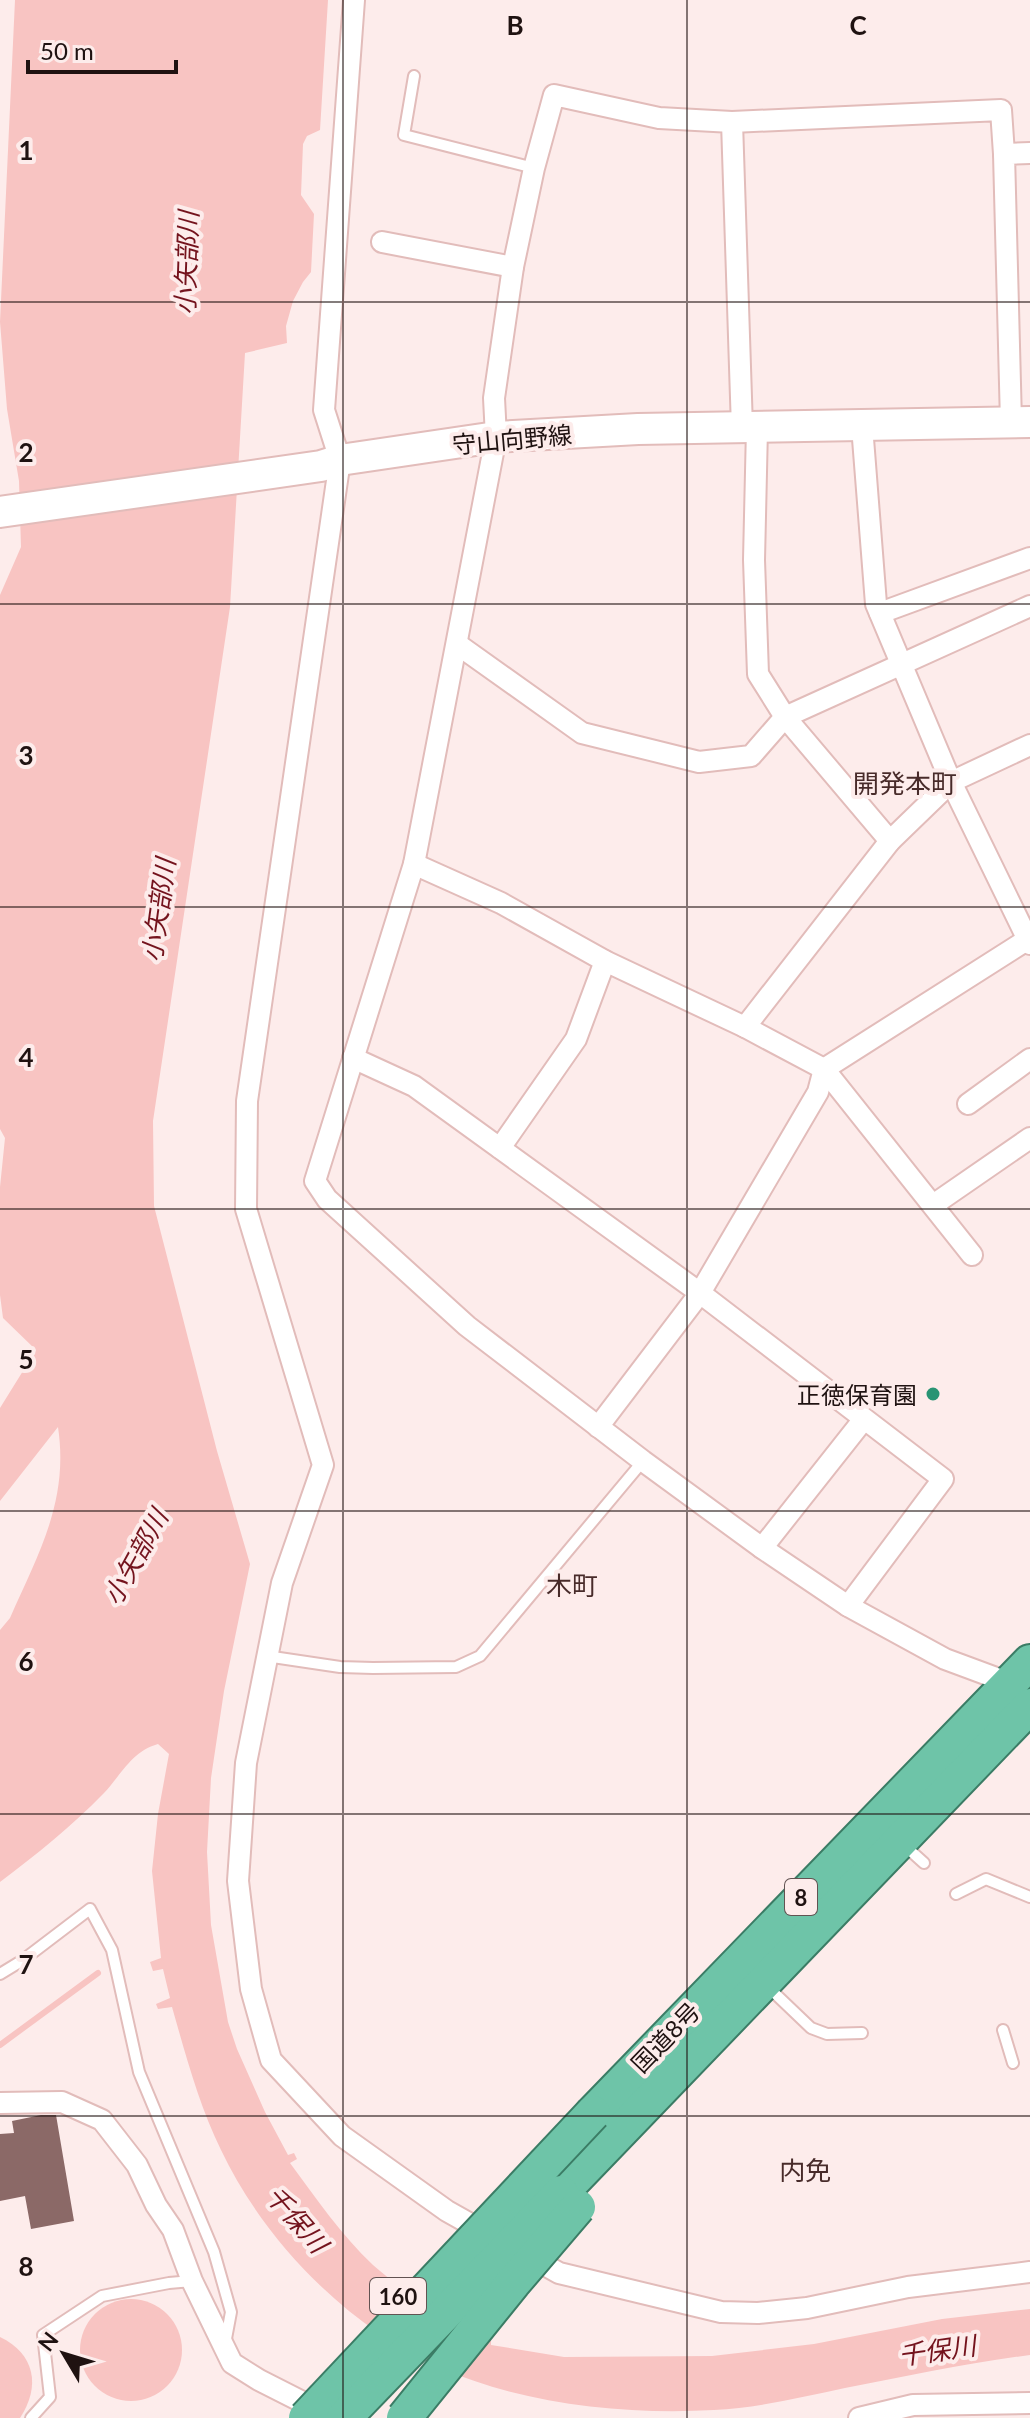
<svg xmlns="http://www.w3.org/2000/svg" width="1030" height="2418" font-family="Lato,'Noto Sans JP',sans-serif">
	<style>
		.water { fill: #f8c4c2 }
		.lines { fill: none; stroke-linecap: round; stroke-linejoin: round }
		.stream { stroke: #f8c4c2; stroke-width: 6 }
		.building { fill: #8b6967 }
		.service-casing { stroke: #e2bcba; stroke-width: 14 }
		.minor-casing { stroke: #e2bcba; stroke-width: 24 }
		.secondary-casing { stroke: #e2bcba; stroke-width: 34 }
		.trunk-casing { stroke: #3b7c65; stroke-width: 38 }
		.service { stroke: #fff; stroke-width: 10 }
		.minor { stroke: #fff; stroke-width: 20 }
		.secondary { stroke: #fff; stroke-width: 30 }
		.trunk { stroke: #6ec4a8; stroke-width: 34 }
		.trunk-bridge-casing { stroke: #3b7c65; stroke-width: 38; stroke-linecap: butt }
		.trunk-bridge { stroke: #6ec4a8; stroke-width: 34 }
		.grid { fill: none; stroke: #1f1211; stroke-width: 2; stroke-opacity: 0.55 }
		.poi-dot { fill: #299474; stroke: #fdeceb; stroke-width: 3 }
		.labels { text-anchor: middle; dominant-baseline: central; stroke-width: 8; stroke-linejoin: round; paint-order: stroke }
		.shield { fill: #fdeceb; stroke: #625352; stroke-width: 2 }
		.shield-label { font-size: 22px; font-weight: bold; fill: #1f1211 }
		.street-label { font-size: 24px; fill: #1f1211; stroke: #fdeceb }
		.poi-label { font-size: 24px; fill: #1f1211; stroke: #fdeceb; text-anchor: end }
		.water-label { font-size: 26px; font-style: italic; fill: #74131d; stroke: #fdeceb }
		.neighbourhood-label { font-size: 26px; fill: #482b2a; stroke: #fdeceb }
		.grid-label { font-size: 26px; text-anchor: middle; font-weight: bold; fill: #1f1211; stroke: #fdeceb; stroke-width: 8; stroke-linejoin: round; paint-order: stroke }
	</style>
	<rect width="100%" height="100%" fill="#fdeceb"/>
	<g class="water">
		<path d="M15,0H328L320,130L307,136L303,144L301,195L314,214L311,272L303,282L293,301L286,326L287,343L245,353L230,607L153,1121L154,1206L217,1451L250,1564L224,1691L211,1778L207,1852L211,1925L228,2022L237,2049L265,2112L288,2155L294,2153L297,2159L290,2163C316,2198 341,2235 373,2265C406,2295 452,2316 491,2337V2345L564,2357L712,2356L814,2344L942,2319L1030,2309V2355C968,2363 907,2376 845,2388C802,2397 758,2408 714,2410C625,2415 522,2404 441,2368C348,2327 264,2241 221,2150C199,2105 186,2056 172,2007L158,2009L156,2004L170,1998L163,1969L153,1971L150,1962L161,1958L152,1871L158,1814L169,1754L158,1744C132,1751 121,1775 104,1793C72,1826 36,1855 0,1882V1630L10,1618C39,1552 69,1501 58,1427L0,1501V1408L36,1350L3,1318L0,1295V1187L5,1138L0,1129V595L21,547L19,481L7,409L0,322Z"/>
		<circle cx="131" cy="2350" r="51"/>
		<path d="M0,2337C35,2354 41,2386 20,2418H0Z"/>
	</g>
	<g class="lines">
		<path class="stream" d="M0,2045L98,1973"/>
	</g>
	<path class="building" d="M41,2115H56L74,2221L31,2229L25,2196L0,2201V2134L14,2133L12,2121Z"/>
	<g class="lines">
		<g class="service-casing">
			<g id="service">
				<path d="M414,76L404,135L534,168"/>
				<path d="M266,1656L340,1667L373,1668L456,1667L480,1656L643,1461"/>
				<path d="M904,1845L924,1863"/>
				<path d="M956,1894L986,1879L1030,1897"/>
				<path d="M0,1974L23,1960L90,1909L112,1950L139,2072L214,2252L231,2312L225,2344"/>
				<path d="M766,1985L811,2028L827,2034L862,2033"/>
				<path d="M1003,2030L1013,2063"/>
				<path d="M31,2418L50,2397L43,2335L102,2296L169,2283L192,2281"/>
			</g>
		</g>
		<g class="minor-casing">
			<g id="minor">
				<path d="M354,0L324,410L340,460L247,1101L246,1209L323,1465L282,1583L246,1763L238,1881L251,1989L271,2060L342,2136L447,2211L488,2234"/>
				<path d="M732,122L1001,110L1004,154"/>
				<path d="M382,242L513,267"/>
				<path d="M1011,422L1004,154L1030,153"/>
				<path d="M862,426L876,604L951,782L1030,944"/>
				<path d="M742,428L732,122L659,118L554,95L534,168L513,267L494,398L496,437L414,864L315,1181L327,1199L467,1326L643,1461L762,1548L848,1606L945,1659L1015,1685"/>
				<path d="M757,428L754,560L758,674L785,717L890,841"/>
				<path d="M880,613L1030,558"/>
				<path d="M457,644L582,733L699,762L751,756L785,717L1030,606"/>
				<path d="M414,864L501,903L605,961L745,1027L824,1069L972,1255"/>
				<path d="M745,1027L890,841L951,782L1030,745"/>
				<path d="M353,1058L414,1086L700,1293L943,1479L848,1606"/>
				<path d="M968,1104L1030,1059"/>
				<path d="M500,1148L576,1039L605,961"/>
				<path d="M933,1205L1030,1138"/>
				<path d="M598,1427L700,1293L818,1092L824,1069L1030,938"/>
				<path d="M762,1548L864,1419"/>
				<path d="M0,2103L62,2102L102,2120L137,2165L156,2205L173,2230L192,2281L232,2363L259,2380L324,2413"/>
				<path d="M527,2255L559,2273L721,2312L758,2313L807,2308L908,2287L1030,2272"/>
				<path d="M859,2418L913,2405L1030,2403"/>
			</g>
		</g>
		<g class="secondary-casing">
			<path id="secondary" d="M0,512L321,466L340,460L496,437L638,429L1030,422"/>
		</g>
		<g class="trunk-casing">
			<g id="trunk">
				<path d="M593,2113L1030,1662"/>
				<path d="M561,2193L1030,1706"/>
			</g>
		</g>
		<use href="#service" class="service"/>
		<use href="#minor" class="minor"/>
		<use href="#secondary" class="secondary"/>
		<use href="#trunk" class="trunk"/>
		<g class="trunk-bridge-casing">
			<g id="trunk-bridge">
				<path d="M306,2418L593,2113"/>
				<path d="M344,2418L561,2193"/>
				<path d="M404,2418L513,2283L578,2207"/>
			</g>
		</g>
		<use href="#trunk-bridge" class="trunk-bridge"/>
	</g>
	<path class="grid" d="M343,0V2418M687,0V2418M0,302H1030M0,604H1030M0,907H1030M0,1209H1030M0,1511H1030M0,1814H1030M0,2116H1030"/>
	<circle class="poi-dot" cx="933" cy="1394" r="8"/>
	<g class="labels">
		<g class="shield">
			<rect x="785" y="1879" width="32" height="36" rx="6"/>
			<rect x="370" y="2278" width="56" height="36" rx="6"/>
		</g>
		<g class="shield-label">
			<text x="801" y="1897">8</text>
			<text x="398" y="2296">160</text>
		</g>
		<g class="street-label">
			<text transform="translate(512 439) rotate(-5)">守山向野線</text>
			<text transform="translate(665 2037) rotate(-46)">国道8号</text>
		</g>
		<g class="poi-label">
			<text x="917" y="1394">正徳保育園</text>
		</g>
		<g class="water-label">
			<text transform="translate(186 263) rotate(-88)">小矢部川</text>
			<text transform="translate(158 910) rotate(-82)">小矢部川</text>
			<text transform="translate(135 1557) rotate(-61)">小矢部川</text>
			<text transform="translate(297 2219) rotate(49)">千保川</text>
			<text transform="translate(937 2350) rotate(-8)">千保川</text>
		</g>
		<g class="neighbourhood-label">
			<text x="905" y="783">開発本町</text>
			<text x="572" y="1585">木町</text>
			<text x="805" y="2170">内免</text>
		</g>
	</g>
	<g class="grid-label">
		<text x="515" y="35">B</text>
		<text x="858" y="35">C</text>
		<text x="26" y="160">1</text>
		<text x="26" y="462">2</text>
		<text x="26" y="765">3</text>
		<text x="26" y="1067">4</text>
		<text x="26" y="1369">5</text>
		<text x="26" y="1671">6</text>
		<text x="26" y="1974">7</text>
		<text x="26" y="2276">8</text>
	</g>
	<g transform="translate(64 2354) rotate(308)" stroke="#fdeceb" stroke-width="6" paint-order="stroke">
	<path d="M0-6L14 30L0 20L-14 30Z" fill="#1f1211"/>
	<text y="-12" font-size="22" font-weight="bold" text-anchor="middle" fill="#1f1211">N</text>
	</g>
	<path d="M28 60v12h148v-12" fill="none" stroke="#1f1211" stroke-width="4"/>
	<text x="40" y="60" font-size="24" fill="#1f1211" stroke="#fdeceb" stroke-width="6" paint-order="stroke">50 m</text>
</svg>
